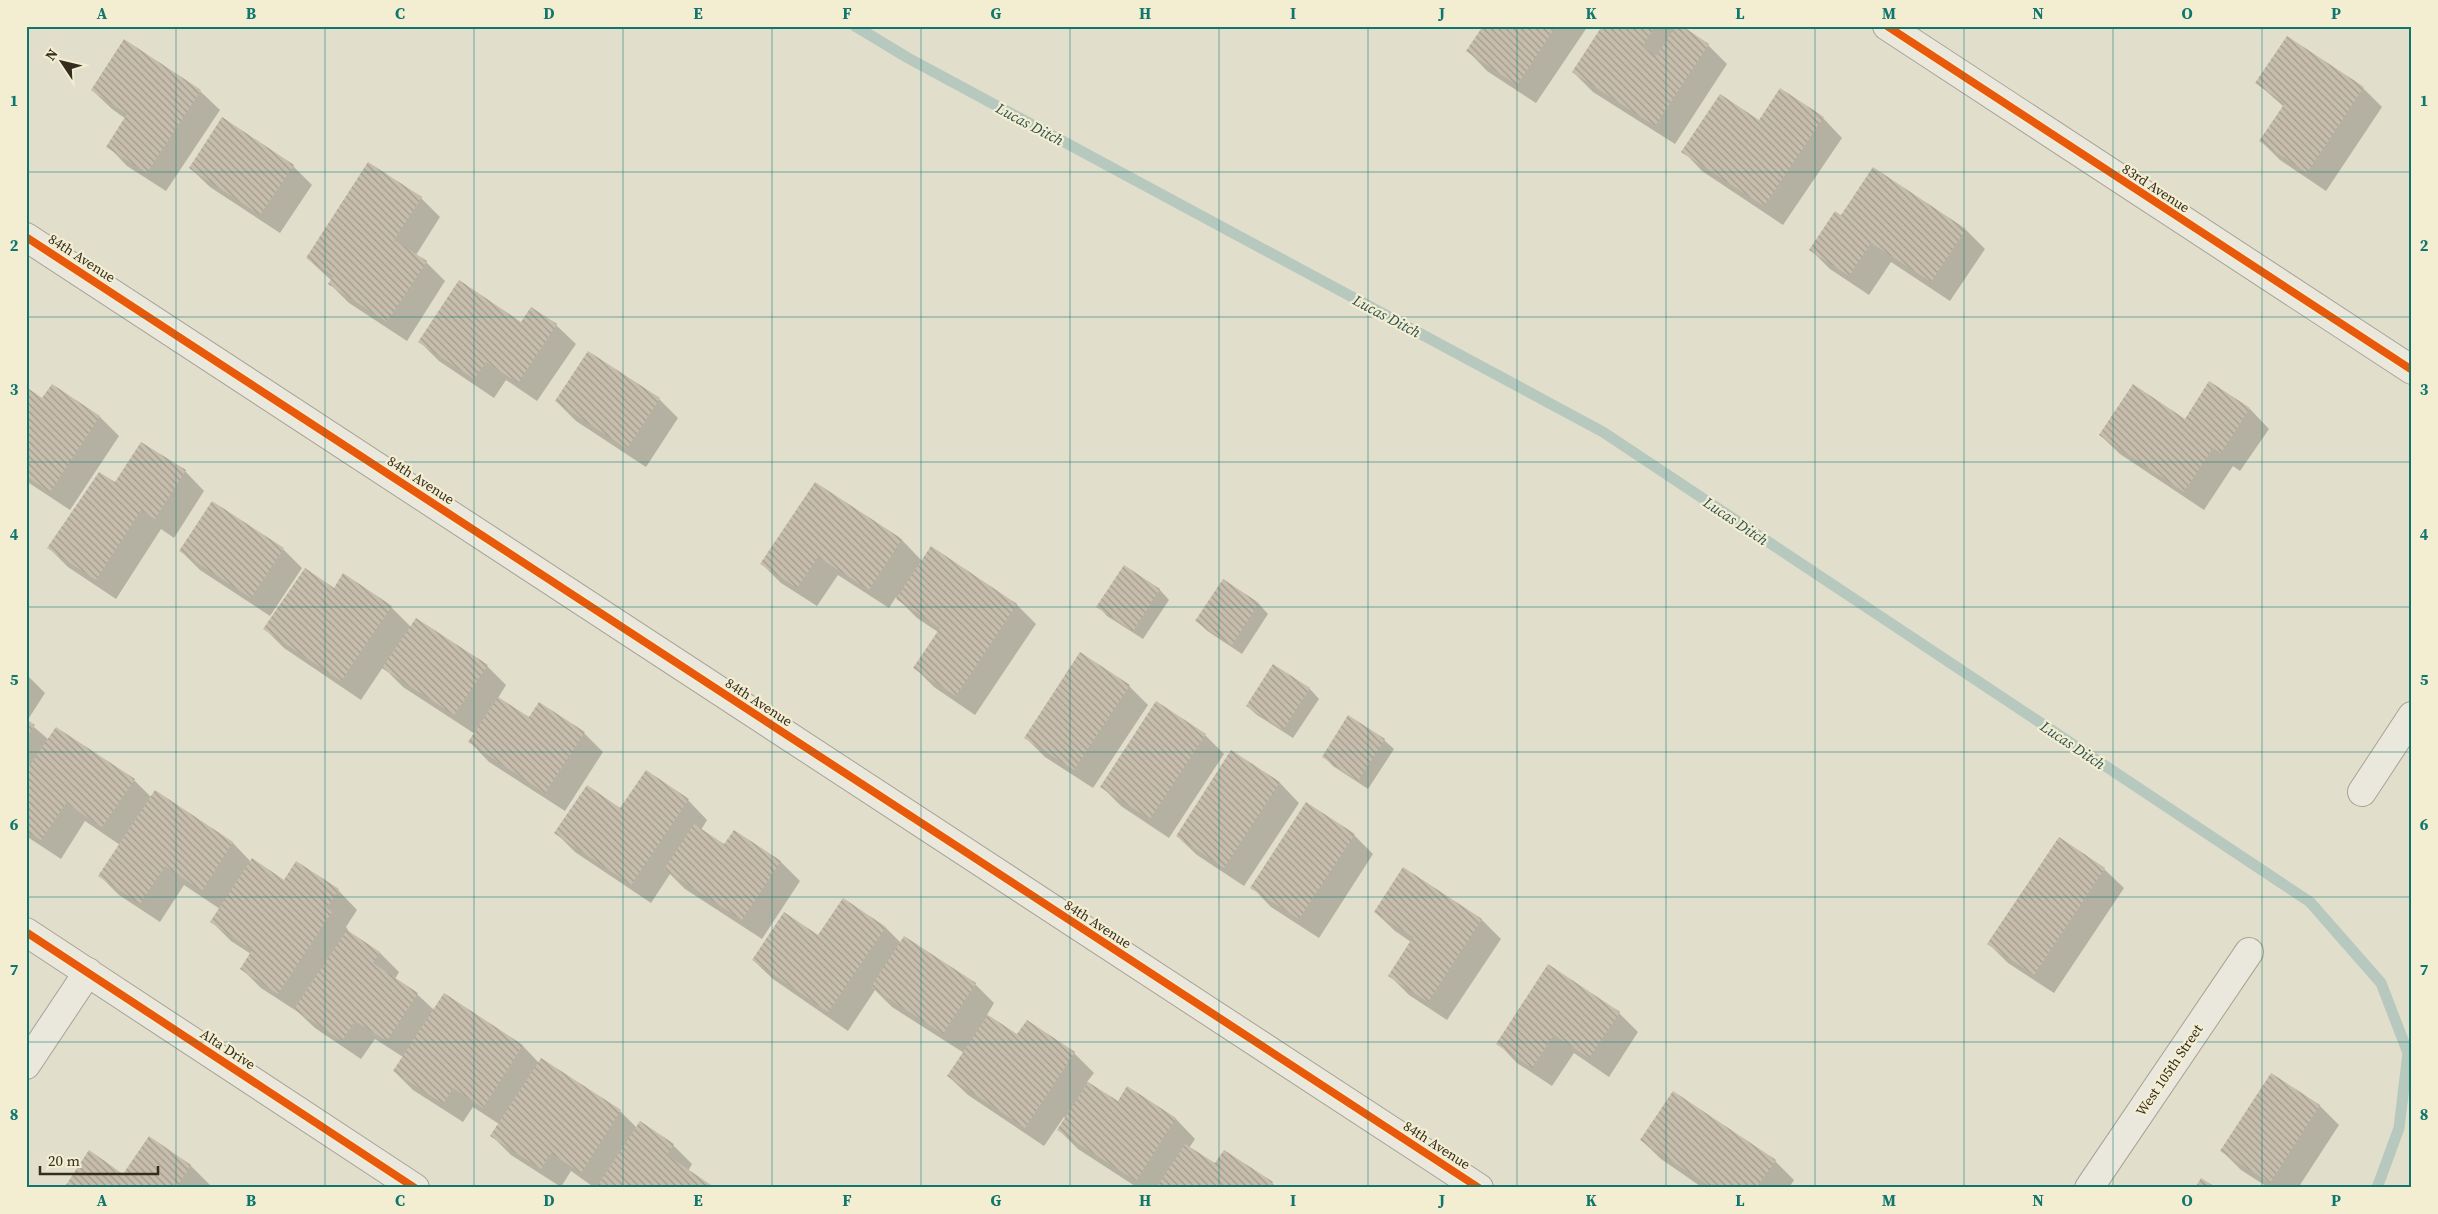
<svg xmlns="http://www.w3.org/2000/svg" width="2438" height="1214" font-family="'Source Serif 4',serif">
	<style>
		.shadow { fill: #0003 }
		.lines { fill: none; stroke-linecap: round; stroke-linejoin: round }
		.stream { stroke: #b7c8bf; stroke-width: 11 }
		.building { fill: url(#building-back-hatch) }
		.minor-casing { stroke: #a7a396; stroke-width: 30 }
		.minor { stroke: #eae8dd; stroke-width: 28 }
		.cycleway-casing { stroke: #f3eed2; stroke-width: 11 }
		.cycleway { stroke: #e8590c; stroke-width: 8 }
		.grid { fill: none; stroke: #0f766e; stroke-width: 1; stroke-opacity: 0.55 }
		.labels { text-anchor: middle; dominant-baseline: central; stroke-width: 4.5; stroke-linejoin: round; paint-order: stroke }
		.street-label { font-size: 14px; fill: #352c1e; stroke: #f3eed2 }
		.water-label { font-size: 15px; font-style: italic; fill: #2e5254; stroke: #f3eed2 }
		.neatline { fill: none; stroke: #0f766e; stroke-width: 2 }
		.grid-label { font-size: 16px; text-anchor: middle; font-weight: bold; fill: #0f766e }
	</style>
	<defs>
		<pattern id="building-back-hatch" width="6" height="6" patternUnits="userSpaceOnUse" patternTransform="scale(1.25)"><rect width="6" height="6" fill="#c6bdad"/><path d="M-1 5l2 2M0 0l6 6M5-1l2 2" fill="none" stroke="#a29a8c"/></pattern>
	</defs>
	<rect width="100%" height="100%" fill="#e2decc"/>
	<g class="shadow">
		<path d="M1485,26H1588L1536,103L1487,71L1468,51Z"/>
		<path d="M1603,26H1680L1708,45L1727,64L1675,144L1593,92L1573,72Z"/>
		<path d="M2257,83L2363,88L2382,107L2326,191L2280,160L2261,141L2284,107Z"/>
		<path d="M92,90L200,91L220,110L166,191L127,166L108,146L126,119L112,109Z"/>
		<path d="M1823,118L1842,138L1783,225L1702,171L1683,151Z"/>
		<path d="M293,166L312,185L280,233L210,187L190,168Z"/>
		<path d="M1873,169L1966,230L1985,249L1950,301L1891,262L1869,295L1830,269L1811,250L1841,217Z"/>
		<path d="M421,198L440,217L416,255L426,262L445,281L407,341L349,303L330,284L332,281L307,258Z"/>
		<path d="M556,325L576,344L537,401L506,380L494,398L439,361L420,342Z"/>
		<path d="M2210,383L2250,409L2269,429L2240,471L2233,466L2204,510L2120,454L2100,435L2185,421Z"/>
		<path d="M52,386L100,417L119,436L70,510L26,481V388L43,399Z"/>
		<path d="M659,399L678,418L646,467L576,421L556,401Z"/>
		<path d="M185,471L204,491L174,538L161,529L116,599L68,567L49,548L115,483Z"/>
		<path d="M815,483L902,540L922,561L931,548L1017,605L1036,624L975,715L934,687L915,668L938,632L917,618L896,597L889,608L838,575L817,606L781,583L762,564Z"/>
		<path d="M213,503L283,549L302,568L270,616L200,570L181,551Z"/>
		<path d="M1124,567L1160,590L1169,600L1143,639L1107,616L1098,606Z"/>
		<path d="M1223,581L1259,604L1268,614L1242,654L1206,630L1197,621Z"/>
		<path d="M334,589L391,607L411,627L487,666L506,685L498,698L530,719L584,733L603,752L565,811L489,762L470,742L475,734L403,687L383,667L361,700L284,648L265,629Z"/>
		<path d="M1273,666L1310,689L1319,699L1293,738L1257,715L1247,706Z"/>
		<path d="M26,674L45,693L27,721L49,740L134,780L151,797L155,792L233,843L251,862L285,882L338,890L357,910L346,927L350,933L380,953L399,972L395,979L417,994L434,1010L444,995L523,1046L539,1063L542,1059L620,1111L637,1128L673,1145L692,1164L688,1171L713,1188H595L571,1171L561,1187L511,1155L492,1136L499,1124L473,1107L463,1122L413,1090L394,1071L403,1057L375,1039L361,1059L315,1028L298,1012L261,988L242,969L251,954L231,941L212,922L220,909L184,885L160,922L119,895L100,876L120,845L85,821L61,859L26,836Z"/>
		<path d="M1129,686L1148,705L1093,788L1045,757L1026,738Z"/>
		<path d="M1349,717L1384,740L1394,749L1368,789L1333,766L1323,756Z"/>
		<path d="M1205,735L1224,754L1169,838L1121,806L1102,787Z"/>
		<path d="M1232,752L1280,783L1299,803L1244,886L1197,855L1177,836Z"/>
		<path d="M646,772L688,800L707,820L701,830L725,846L735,832L781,862L800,881L762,939L685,889L670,874L651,903L575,852L555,832L620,809Z"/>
		<path d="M1354,835L1373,854L1319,938L1271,907L1252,887Z"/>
		<path d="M2059,838L2104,869L2124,888L2054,993L2008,963L1988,943Z"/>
		<path d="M1404,869L1482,920L1501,939L1447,1020L1409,995L1390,976L1411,942L1395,931L1375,912Z"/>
		<path d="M844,900L886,928L901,943L975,984L994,1003L987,1015L1017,1036L1027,1022L1074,1053L1094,1073L1087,1082L1118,1102L1127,1088L1176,1119L1195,1139L1189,1148L1215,1165L1272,1183L1277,1188H1138L1078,1149L1059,1130L1066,1118L1064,1117L1044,1146L968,1095L948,1076L964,1053L892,1007L875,990L848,1031L773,979L753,960L818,937Z"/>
		<path d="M1619,1013L1638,1032L1609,1077L1574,1053L1552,1086L1517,1063L1498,1043Z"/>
		<path d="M2272,1075L2320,1106L2339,1125L2298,1188H2269L2241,1170L2222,1151Z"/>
		<path d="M149,1138L191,1166L210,1185L208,1188H65L123,1175Z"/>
		<path d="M1641,1140L1775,1161L1794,1180L1789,1188H1703L1661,1159Z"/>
	</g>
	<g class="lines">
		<path class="stream" d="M855,26L908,58L1603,432L2310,902L2381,983L2408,1053L2399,1128L2377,1188"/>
	</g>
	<g class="building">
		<path d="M1483,26H1556L1517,85L1466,51Z"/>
		<path d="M1602,26H1655L1642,47L1656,56L1676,26H1682L1709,44L1655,126L1572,72Z"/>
		<path d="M2287,36L2364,87L2307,173L2259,141L2285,103L2255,83Z"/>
		<path d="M124,39L201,90L147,173L106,147L127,114L91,90Z"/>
		<path d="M1780,88L1824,117L1764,206L1681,152L1720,94L1759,120Z"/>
		<path d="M222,117L294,165L260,215L189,168Z"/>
		<path d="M368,162L422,197L394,240L427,261L387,322L328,284L333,276L306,258Z"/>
		<path d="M1873,167L1966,229L1931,282L1871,243L1849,276L1809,250L1835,211L1841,215Z"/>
		<path d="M459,280L521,322L531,307L557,324L518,383L486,362L474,379L418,342Z"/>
		<path d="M588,351L660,398L627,449L555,401Z"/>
		<path d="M2209,381L2250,408L2221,453L2213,448L2184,492L2099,435L2133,384L2185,419Z"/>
		<path d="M52,384L100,416L50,492L26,476V387L42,398Z"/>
		<path d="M141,442L186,470L155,519L141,510L96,580L47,548L99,472L115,482Z"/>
		<path d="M815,482L902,539L869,590L818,557L797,588L760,564Z"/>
		<path d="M212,501L284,548L251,598L179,551Z"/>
		<path d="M931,546L1017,604L956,696L913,668L940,628L896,599Z"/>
		<path d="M1124,565L1160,589L1133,631L1096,607Z"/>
		<path d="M305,568L334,588L343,573L392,606L341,681L263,629Z"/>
		<path d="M1223,579L1259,603L1232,645L1195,621Z"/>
		<path d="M416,618L488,665L454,715L382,668Z"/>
		<path d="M1080,652L1130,685L1074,770L1024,738Z"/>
		<path d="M1273,664L1310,688L1283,730L1246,706Z"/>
		<path d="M498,697L529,717L539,702L585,732L545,793L468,742Z"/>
		<path d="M1156,701L1206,734L1150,819L1100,787Z"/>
		<path d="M1348,715L1385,739L1358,781L1322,757Z"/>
		<path d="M26,719L35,725L26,738Z"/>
		<path d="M56,727L135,779L102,827L66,803L41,840L26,831V771Z"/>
		<path d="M1231,750L1280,782L1224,868L1176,836Z"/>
		<path d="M646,770L689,799L631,885L554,833L587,785L620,808Z"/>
		<path d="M155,790L233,842L202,891L165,866L140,904L98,876Z"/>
		<path d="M1306,802L1355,834L1299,919L1250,888Z"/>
		<path d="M694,824L724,844L734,830L781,861L742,920L664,869Z"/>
		<path d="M2059,837L2105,868L2034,975L1987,944Z"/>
		<path d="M252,858L284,880L296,861L339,889L327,908L332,912L278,994L240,969L252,950L210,922Z"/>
		<path d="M1403,867L1482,919L1428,1002L1388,976L1413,937L1374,912Z"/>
		<path d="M843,898L886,927L828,1012L752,960L784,912L818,935Z"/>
		<path d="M347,930L380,952L373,963L418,993L387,1041L355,1021L342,1041L294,1009Z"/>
		<path d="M904,936L976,983L943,1034L871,987Z"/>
		<path d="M1548,964L1620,1012L1589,1058L1554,1035L1532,1068L1496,1044Z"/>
		<path d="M444,993L523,1045L483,1108L453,1088L443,1104L393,1071Z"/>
		<path d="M988,1015L1017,1034L1027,1020L1075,1052L1025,1128L947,1076Z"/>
		<path d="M541,1058L621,1110L581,1173L551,1153L541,1169L490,1136Z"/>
		<path d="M2271,1073L2320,1105L2270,1183L2220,1151Z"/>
		<path d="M1088,1082L1118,1101L1127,1086L1176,1118L1136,1181L1057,1130Z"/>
		<path d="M1673,1091L1776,1160L1756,1188H1718L1713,1184L1711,1187L1640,1140Z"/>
		<path d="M640,1121L674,1144L667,1155L711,1185L709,1188H596Z"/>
		<path d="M149,1136L191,1165L176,1188H64L89,1150L123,1174Z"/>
		<path d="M1185,1144L1215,1163L1224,1150L1273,1182L1269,1188H1156Z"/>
		<path d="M2201,1178L2217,1188H2195Z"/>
	</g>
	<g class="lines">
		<g class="minor-casing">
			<g id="minor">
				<path d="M1887,26L2412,370"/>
				<path d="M26,237L1479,1188"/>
				<path d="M2362,792L2412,716"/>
				<path d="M26,932L415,1188"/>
				<path d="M26,1065L88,972"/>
				<path d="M2089,1188L2249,952"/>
			</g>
		</g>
		<use href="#minor" class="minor"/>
		<g class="cycleway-casing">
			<g id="cycleway">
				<path d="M1887,26L2412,370"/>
				<path d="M26,237L1479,1188"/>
				<path d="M26,932L415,1188"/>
			</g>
		</g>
		<use href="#cycleway" class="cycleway"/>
	</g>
	<path class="grid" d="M176,26V1188M325,26V1188M474,26V1188M623,26V1188M772,26V1188M921,26V1188M1070,26V1188M1219,26V1188M1368,26V1188M1517,26V1188M1666,26V1188M1815,26V1188M1964,26V1188M2113,26V1188M2262,26V1188M26,172H2412M26,317H2412M26,462H2412M26,607H2412M26,752H2412M26,897H2412M26,1042H2412"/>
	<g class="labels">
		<g class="street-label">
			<text transform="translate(2156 188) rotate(33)">83rd Avenue</text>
			<text transform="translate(82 258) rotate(33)">84th Avenue</text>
			<text transform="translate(421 480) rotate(33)">84th Avenue</text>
			<text transform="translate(759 702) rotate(33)">84th Avenue</text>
			<text transform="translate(1098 924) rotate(33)">84th Avenue</text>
			<text transform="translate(228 1049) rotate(33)">Alta Drive</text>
			<text transform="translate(2169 1070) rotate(-56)">West 105th Street</text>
			<text transform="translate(1437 1145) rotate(33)">84th Avenue</text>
		</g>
		<g class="water-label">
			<text transform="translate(1030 124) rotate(28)">Lucas Ditch</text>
			<text transform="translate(1387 316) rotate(28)">Lucas Ditch</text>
			<text transform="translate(1736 521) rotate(34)">Lucas Ditch</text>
			<text transform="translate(2073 745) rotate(34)">Lucas Ditch</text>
		</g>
	</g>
	<rect width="2438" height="1214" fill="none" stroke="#f3eed2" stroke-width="55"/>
	<g transform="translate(62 62) rotate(305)" stroke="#f3eed2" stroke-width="4" paint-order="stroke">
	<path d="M0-4L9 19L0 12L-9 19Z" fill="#352c1e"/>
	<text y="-8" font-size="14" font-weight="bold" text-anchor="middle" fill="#352c1e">N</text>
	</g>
	<path d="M40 1166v8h118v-8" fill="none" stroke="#352c1e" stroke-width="2.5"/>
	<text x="48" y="1166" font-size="15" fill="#352c1e" stroke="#f3eed2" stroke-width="4" paint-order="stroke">20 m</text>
	<rect x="28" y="28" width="2382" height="1158" class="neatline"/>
	<g class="grid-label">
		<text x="102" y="19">A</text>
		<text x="251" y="19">B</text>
		<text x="400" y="19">C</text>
		<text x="549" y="19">D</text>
		<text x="698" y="19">E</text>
		<text x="847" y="19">F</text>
		<text x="996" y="19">G</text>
		<text x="1145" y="19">H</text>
		<text x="1293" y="19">I</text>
		<text x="1442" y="19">J</text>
		<text x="1591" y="19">K</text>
		<text x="1740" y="19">L</text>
		<text x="1889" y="19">M</text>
		<text x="2038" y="19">N</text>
		<text x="2187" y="19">O</text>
		<text x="2336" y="19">P</text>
		<text x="14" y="106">1</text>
		<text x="2424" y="106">1</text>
		<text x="14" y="251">2</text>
		<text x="2424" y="251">2</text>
		<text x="14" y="395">3</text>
		<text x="2424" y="395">3</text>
		<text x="14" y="540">4</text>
		<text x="2424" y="540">4</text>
		<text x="14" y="685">5</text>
		<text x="2424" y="685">5</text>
		<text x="14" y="830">6</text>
		<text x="2424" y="830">6</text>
		<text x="14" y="975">7</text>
		<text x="2424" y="975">7</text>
		<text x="14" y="1120">8</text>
		<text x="2424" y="1120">8</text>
		<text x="102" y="1206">A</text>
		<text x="251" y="1206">B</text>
		<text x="400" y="1206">C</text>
		<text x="549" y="1206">D</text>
		<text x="698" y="1206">E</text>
		<text x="847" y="1206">F</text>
		<text x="996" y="1206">G</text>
		<text x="1145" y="1206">H</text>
		<text x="1293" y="1206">I</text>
		<text x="1442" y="1206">J</text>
		<text x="1591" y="1206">K</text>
		<text x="1740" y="1206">L</text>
		<text x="1889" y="1206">M</text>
		<text x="2038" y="1206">N</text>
		<text x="2187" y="1206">O</text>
		<text x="2336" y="1206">P</text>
	</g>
</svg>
